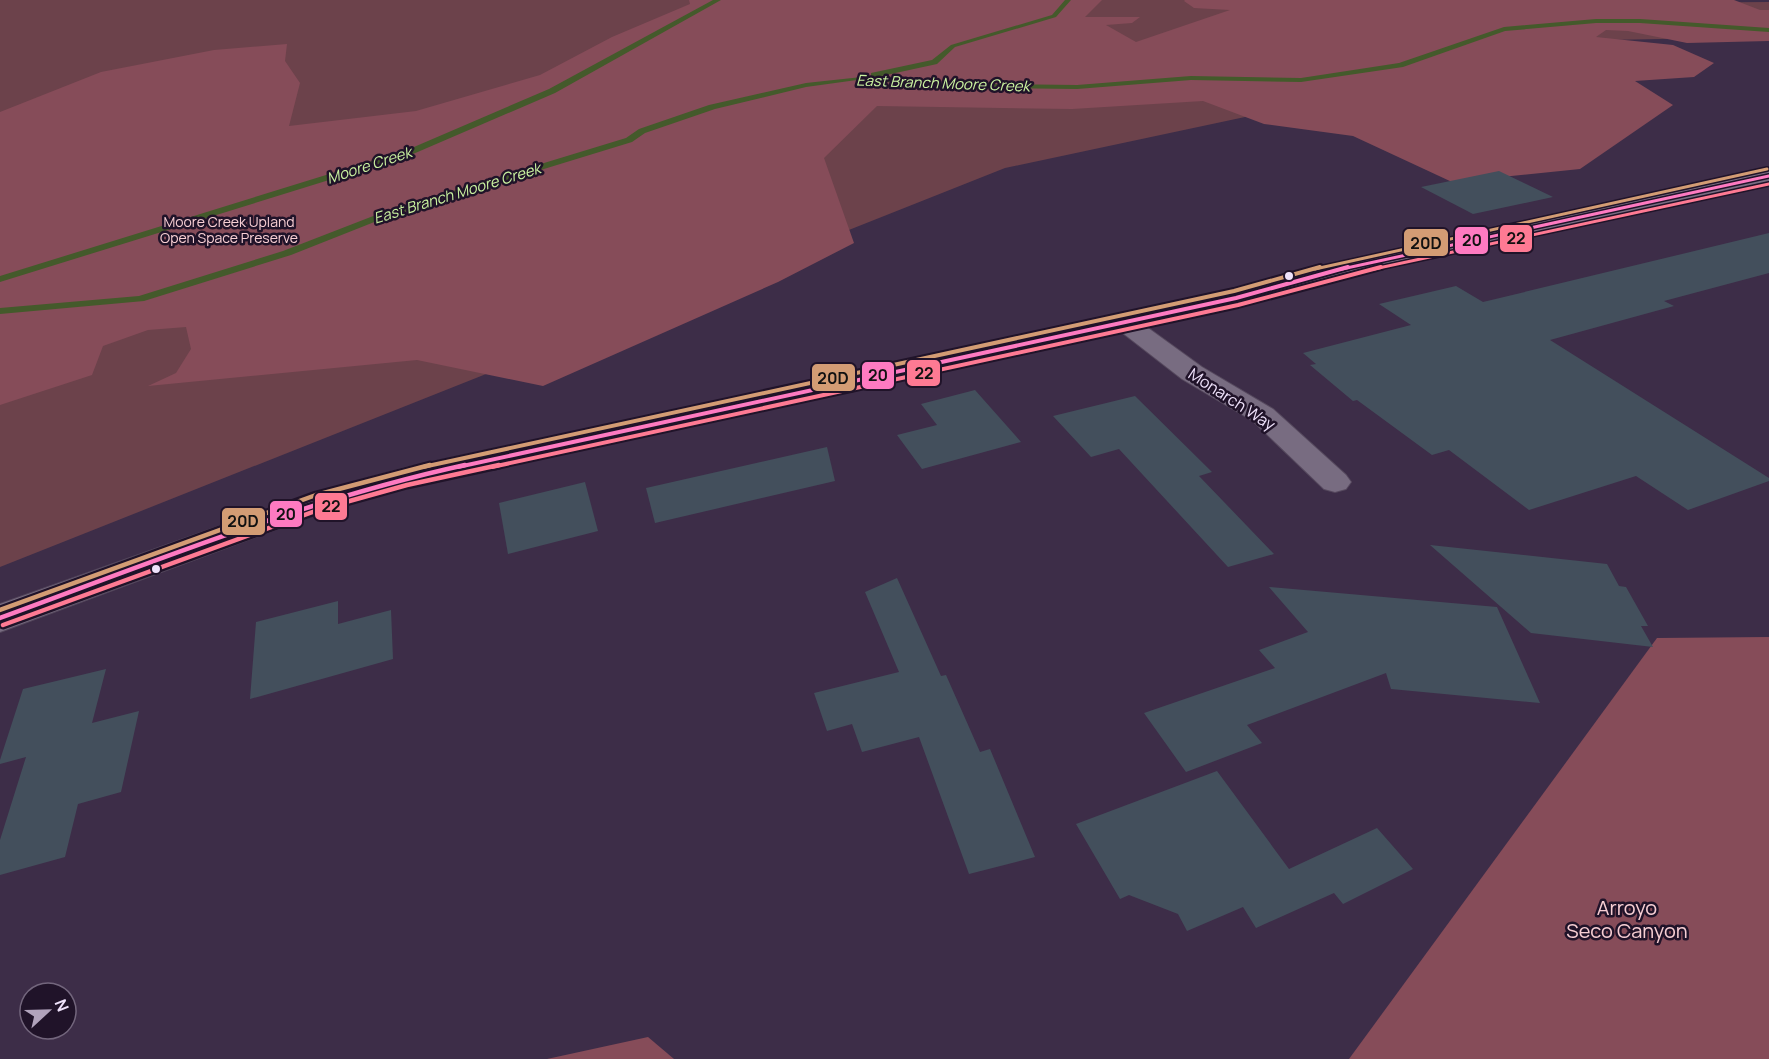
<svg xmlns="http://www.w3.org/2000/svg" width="1769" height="1059" font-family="Manrope,sans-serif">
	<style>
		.green { fill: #6c424b }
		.forest { fill: #864c59 }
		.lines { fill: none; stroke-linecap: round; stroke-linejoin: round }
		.stream { fill: #445a2b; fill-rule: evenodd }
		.building { fill: #434f5c }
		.minor-casing { stroke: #55485d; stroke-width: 2 }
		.tertiary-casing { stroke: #55485d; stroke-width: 2 }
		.minor { fill: #786c81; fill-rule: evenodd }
		.tertiary { fill: #786c81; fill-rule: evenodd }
		.bus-1-far2-casing { stroke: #201329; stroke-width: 6 }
		.bus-1-far1-casing { stroke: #201329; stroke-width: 8 }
		.bus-1-casing { stroke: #201329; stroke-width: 9 }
		.bus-2-far2-casing { stroke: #201329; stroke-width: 6 }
		.bus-2-far1-casing { stroke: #201329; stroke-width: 8 }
		.bus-2-casing { stroke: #201329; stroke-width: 9 }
		.bus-3-far2-casing { stroke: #201329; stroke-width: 6 }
		.bus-3-far1-casing { stroke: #201329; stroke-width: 8 }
		.bus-3-casing { stroke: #201329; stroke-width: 9 }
		.bus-1-far2 { stroke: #fe7ac1; stroke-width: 3 }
		.bus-1-far1 { stroke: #fe7ac1; stroke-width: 4 }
		.bus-1 { stroke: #fe7ac1; stroke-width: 4.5 }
		.bus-2-far2 { stroke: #fe7a93; stroke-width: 3 }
		.bus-2-far1 { stroke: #fe7a93; stroke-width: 4 }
		.bus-2 { stroke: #fe7a93; stroke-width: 4.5 }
		.bus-3-far2 { stroke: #d39c74; stroke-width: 3 }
		.bus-3-far1 { stroke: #d39c74; stroke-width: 4 }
		.bus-3 { stroke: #d39c74; stroke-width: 4.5 }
		.bus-dot { fill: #efe2fb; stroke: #201329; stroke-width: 2 }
		.labels { text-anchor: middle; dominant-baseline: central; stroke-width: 5; stroke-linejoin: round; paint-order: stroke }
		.far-park-label { font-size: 14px; fill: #f8cfd4; stroke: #201329 }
		.far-water-label { font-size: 15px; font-style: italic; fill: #caf3a0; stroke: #201329 }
		.street-label { font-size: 16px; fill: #efe2fb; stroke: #201329 }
		.near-park-label { font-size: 20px; fill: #f8cfd4; stroke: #201329 }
		.line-badge { stroke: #201329; stroke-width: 2 }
		.pale-badge-label { font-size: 16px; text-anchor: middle; font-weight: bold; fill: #111 }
	</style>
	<rect width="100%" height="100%" fill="#3d2d48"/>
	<path class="green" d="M0,0H1372L1488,4L1769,2V37L1607,40L1005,168L0,567Z"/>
	<g class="forest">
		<path d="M689,0H1102L1085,17H1140L1132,23L1106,25L1136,42L1230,10L1194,8L1184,1L1185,0H1734L1760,10H1769V41L1687,43L1628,31L1606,30L1596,37L1673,45L1714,63L1694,77L1635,81L1673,105L1580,169L1452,182L1353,136L1264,124L1203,101L1072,109L877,106L824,158L854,243L778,282L543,386L417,360L148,386L176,373L191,349L186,327L148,330L103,346L92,375L0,405V112L101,72L214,50L287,44L285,61L300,83L289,126L416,111L540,75L612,37L690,4Z"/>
		<path d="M1769,637V1059H1349L1657,638Z"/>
		<path d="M648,1037L674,1059H547Z"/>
	</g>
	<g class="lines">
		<g class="stream">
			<path d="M713,0H721L555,93L413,154L0,282V276L407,150L549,89Z"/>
			<path d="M1065,0H1071L1056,17L955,47L937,64L877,77L924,83L1077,85L1191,76L1301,78L1399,63L1504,27L1596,19H1640L1769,28V32L1640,23H1596L1505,31L1403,67L1301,82L1191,80L1077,89L924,87L864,79L806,87L715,109L645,133L632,142L387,217L291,255L144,301L0,314V308L139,296L283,251L381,213L626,138L639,129L709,105L806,83L871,76V73L932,60L951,45L1052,15Z"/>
		</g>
	</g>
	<g class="building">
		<path d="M1499,171L1553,197L1473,214L1421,187Z"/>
		<path d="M1769,233V273L1664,301L1674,306L1550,340L1769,478V481L1688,510L1636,476L1529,510L1449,450L1432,455L1357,400L1353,401L1310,365L1316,364L1303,353L1411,325L1379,304L1456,286L1483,302Z"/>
		<path d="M975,390L1021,442L922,469L897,435L937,425L921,404Z"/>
		<path d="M1135,396L1212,472L1199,476L1274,554L1228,567L1119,449L1091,457L1053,416Z"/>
		<path d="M827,447L835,481L655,523L646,488Z"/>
		<path d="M585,482L598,531L508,554L499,503Z"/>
		<path d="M1430,545L1607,564L1619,586L1626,587L1648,626H1641L1653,647L1531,633Z"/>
		<path d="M897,578L941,676L946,675L980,752L990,749L1035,857L969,874L919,737L862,752L852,724L827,731L814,693L899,672L865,592Z"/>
		<path d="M1269,587L1497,607L1540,703L1391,689L1386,673L1247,725L1262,743L1186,772L1144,713L1275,668L1259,650L1308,632Z"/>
		<path d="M338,601V624L391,610L393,659L250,699L256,622Z"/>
		<path d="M106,669L92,723L139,711L121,792L78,804L65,857L0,875V840L26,757L0,764V760L23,689Z"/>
		<path d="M1217,771L1289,869L1377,828L1413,869L1343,904L1334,893L1256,928L1243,907L1187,931L1178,914L1129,895L1120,899L1076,824Z"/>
	</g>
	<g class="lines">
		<g class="minor-casing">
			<path id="minor" d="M1124,314L1133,317L1202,367L1273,409L1346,475L1351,482L1346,489L1335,492L1324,489L1253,421L1182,379L1115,327L1111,322L1115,317Z"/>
		</g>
		<g class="tertiary-casing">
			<path id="tertiary" d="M1769,170V182L1357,272L1236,305L408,487L330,509L0,632V604L308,495L405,468L1233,291L1353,259Z"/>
		</g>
		<use href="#minor" class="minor"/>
		<use href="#tertiary" class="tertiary"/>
		<g class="bus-1-far2-casing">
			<path id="bus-1-far2" d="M1342,269L1769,176"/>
		</g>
		<g class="bus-1-far1-casing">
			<path id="bus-1-far1" d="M458,467L1236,298L1348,267"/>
		</g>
		<g class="bus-1-casing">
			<path id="bus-1" d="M0,618C153,562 305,500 465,465"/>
		</g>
		<g class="bus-2-far2-casing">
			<path id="bus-2-far2" d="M1374,269L1769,184"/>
		</g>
		<g class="bus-2-far1-casing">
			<path id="bus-2-far1" d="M492,467L1238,305L1381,267"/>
		</g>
		<g class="bus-2-casing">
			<path id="bus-2" d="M3,625L321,509L407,485L499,465"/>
		</g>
		<g class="bus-3-far2-casing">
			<path id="bus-3-far2" d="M1315,269L1767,169"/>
		</g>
		<g class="bus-3-far1-casing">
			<path id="bus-3-far1" d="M423,467L1234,291L1320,267"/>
		</g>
		<g class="bus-3-casing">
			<path id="bus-3" d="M0,610L316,495L430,465"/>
		</g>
		<use href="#bus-1-far2" class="bus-1-far2"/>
		<use href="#bus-1-far1" class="bus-1-far1"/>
		<use href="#bus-1" class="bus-1"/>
		<use href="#bus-2-far2" class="bus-2-far2"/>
		<use href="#bus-2-far1" class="bus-2-far1"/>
		<use href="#bus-2" class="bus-2"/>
		<use href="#bus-3-far2" class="bus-3-far2"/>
		<use href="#bus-3-far1" class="bus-3-far1"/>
		<use href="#bus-3" class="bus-3"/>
	</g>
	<g class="bus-dot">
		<circle cx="1289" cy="276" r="5"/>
		<circle cx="156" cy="569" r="5"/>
	</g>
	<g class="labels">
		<g class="far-park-label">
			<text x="229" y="221">Moore Creek Upland<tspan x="229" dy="16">Open Space Preserve</tspan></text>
		</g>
		<g class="far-water-label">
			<text transform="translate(943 83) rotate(2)">East Branch Moore Creek</text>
			<text transform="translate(369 165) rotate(-18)">Moore Creek</text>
			<text transform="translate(457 193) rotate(-17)">East Branch Moore Creek</text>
		</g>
		<g class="street-label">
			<text transform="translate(1232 399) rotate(33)">Monarch Way</text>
		</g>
		<g class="near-park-label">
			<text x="1627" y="907">Arroyo<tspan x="1627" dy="23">Seco Canyon</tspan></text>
		</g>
	</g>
	<g class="line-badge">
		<rect x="1499" y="224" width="34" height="29" rx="6" fill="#fe7a93"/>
		<rect x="1454" y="226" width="35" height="29" rx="6" fill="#fe7ac1"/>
		<rect x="1403" y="228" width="46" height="29" rx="6" fill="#d39c74"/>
		<rect x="906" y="359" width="35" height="28" rx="6" fill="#fe7a93"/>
		<rect x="861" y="361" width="34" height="29" rx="6" fill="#fe7ac1"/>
		<rect x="811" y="363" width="45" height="29" rx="6" fill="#d39c74"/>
		<rect x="314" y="492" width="34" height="29" rx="6" fill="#fe7a93"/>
		<rect x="269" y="500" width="34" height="28" rx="6" fill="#fe7ac1"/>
		<rect x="221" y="507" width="45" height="29" rx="6" fill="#d39c74"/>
	</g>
	<g class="pale-badge-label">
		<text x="1516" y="244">22</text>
		<text x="1472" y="246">20</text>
		<text x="1426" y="249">20D</text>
		<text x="924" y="379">22</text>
		<text x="878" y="381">20</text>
		<text x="833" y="384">20D</text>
		<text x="331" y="512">22</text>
		<text x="286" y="520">20</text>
		<text x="243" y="527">20D</text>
	</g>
	<g transform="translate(48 1011) rotate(68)"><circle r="28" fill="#201329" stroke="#73667d" stroke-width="1.5"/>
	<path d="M0-4.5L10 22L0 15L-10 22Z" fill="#b1a3bc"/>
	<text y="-9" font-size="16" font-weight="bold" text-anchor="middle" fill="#efe2fb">N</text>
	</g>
</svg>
